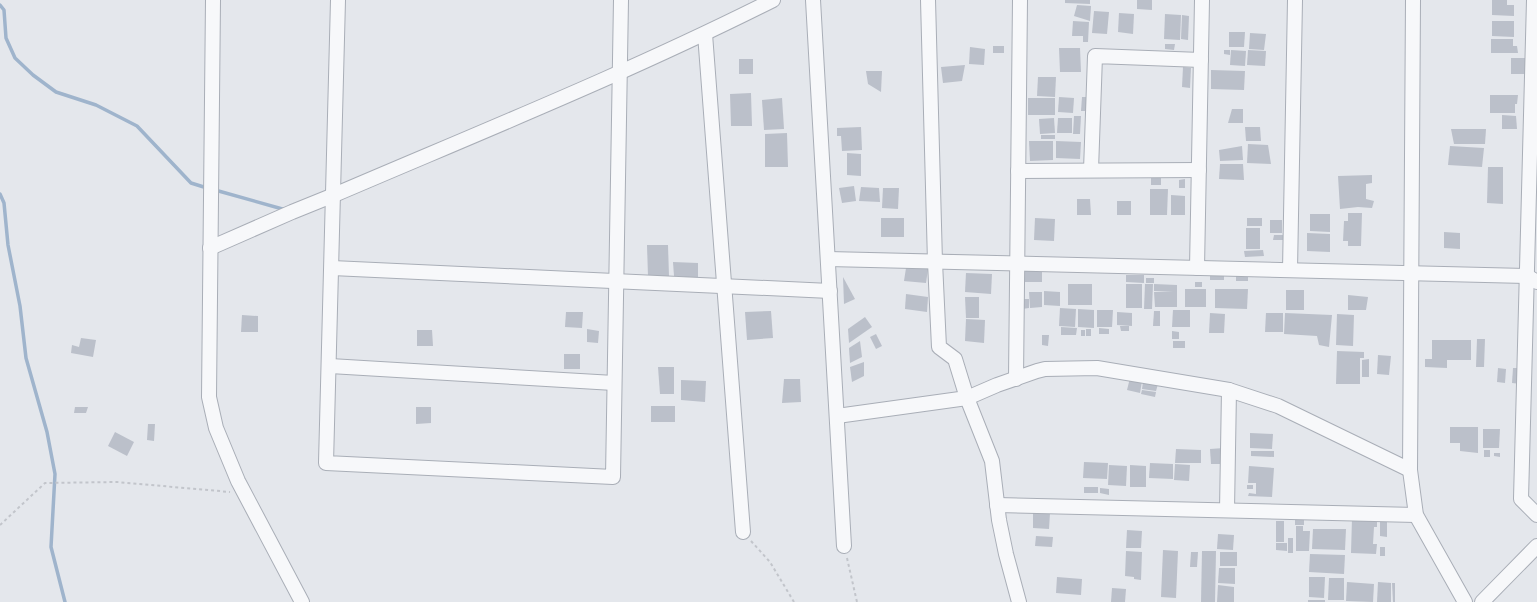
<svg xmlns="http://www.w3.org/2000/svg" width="1537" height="602" font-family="'IBM Plex Sans',sans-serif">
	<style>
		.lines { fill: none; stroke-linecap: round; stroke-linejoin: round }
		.stream { stroke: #9fb4cc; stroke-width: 3.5 }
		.building { fill: #bbc0ca }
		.minor-casing { stroke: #a9aeb7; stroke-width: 16 }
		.path { stroke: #c2c5cb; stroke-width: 2; stroke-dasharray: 3 3; stroke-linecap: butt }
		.minor { stroke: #f7f8fa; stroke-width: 14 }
	</style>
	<rect width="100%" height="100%" fill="#e4e7ec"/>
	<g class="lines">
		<g class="stream">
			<path d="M0,5L4,10L6,38L15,58L33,75L56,92L96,105L137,126L191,183L207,188"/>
			<path d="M215,190L286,210"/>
			<path d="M0,194L4,203L8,245L20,306L26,358L47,432L55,474L51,547L65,602"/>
		</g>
	</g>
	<g class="building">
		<path d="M1065,0H1090V4L1065,3Z"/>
		<path d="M1137,0H1152V10L1137,9Z"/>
		<path d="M1492,0H1507V5H1514V16L1492,15Z"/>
		<path d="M1077,5L1091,6L1090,21L1074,16Z"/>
		<path d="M1094,11L1109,12L1107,34L1092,33Z"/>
		<path d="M1119,13L1134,14L1133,34L1118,32Z"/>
		<path d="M1165,14L1181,15L1180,40L1164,39Z"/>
		<path d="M1182,15L1189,16L1188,40L1181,39Z"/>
		<path d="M1073,21L1089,22L1088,42H1083V36H1072Z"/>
		<path d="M1492,21H1514V37L1492,36Z"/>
		<path d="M1229,32H1245L1244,47H1229Z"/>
		<path d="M1250,33L1266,34L1264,50L1249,49Z"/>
		<path d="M1491,39H1513V46H1517L1518,53H1491Z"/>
		<path d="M1165,44H1175L1174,50L1165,49Z"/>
		<rect x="993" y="46" width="11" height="7"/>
		<path d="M970,47L985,49L984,65L969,64Z"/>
		<path d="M1059,48H1080L1081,72H1060Z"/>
		<path d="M1224,50H1230V55L1224,54Z"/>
		<path d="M1231,50L1246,51L1245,66L1230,65Z"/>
		<path d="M1248,50L1266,51L1265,66L1247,65Z"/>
		<rect x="1511" y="58" width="14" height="16"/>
		<rect x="739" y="59" width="14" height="15"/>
		<path d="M965,65L962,81L943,83L941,67Z"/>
		<path d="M1183,67L1191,68L1190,88L1182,87Z"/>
		<path d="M1211,70L1245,71L1244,90L1211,89Z"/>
		<path d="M866,71H882L881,92L868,84Z"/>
		<path d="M1038,77H1056L1055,97L1037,96Z"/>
		<path d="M751,93L752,126H731L730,94Z"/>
		<path d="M1490,95H1518L1517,104H1515V113H1490Z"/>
		<path d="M1059,97L1074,98L1073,113L1058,112Z"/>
		<path d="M1082,97H1089L1088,111H1081Z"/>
		<path d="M782,98L784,129L764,130L762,100Z"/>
		<rect x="1028" y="98" width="27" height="17"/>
		<path d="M1232,109H1243V123H1228Z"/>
		<path d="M1502,115L1516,116L1517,129H1502Z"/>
		<path d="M1074,116H1081L1080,134H1073Z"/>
		<path d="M1054,118L1055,133L1040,134L1039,119Z"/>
		<path d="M1058,118H1072V133H1057Z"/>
		<path d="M861,127L862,150L842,151L841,136H837V128Z"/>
		<path d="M1245,127H1260L1261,141H1246Z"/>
		<path d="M1451,129H1486L1485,144H1454Z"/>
		<path d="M787,133L788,167H765V134Z"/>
		<rect x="1041" y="135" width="14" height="4"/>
		<path d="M1029,141H1053V160L1030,161Z"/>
		<path d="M1056,141L1081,142L1080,159L1056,158Z"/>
		<path d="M1248,144L1268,145L1271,164L1247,163Z"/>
		<path d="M1242,146L1243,160L1220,161L1219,150Z"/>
		<path d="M1450,146L1484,148L1482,167L1448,165Z"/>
		<path d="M847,153L861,154V176L847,175Z"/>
		<path d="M1220,164H1243L1244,180L1219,179Z"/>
		<path d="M1488,167H1503V204L1487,203Z"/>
		<path d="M1372,175V183L1366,184V199L1374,201L1372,208L1358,207L1340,209L1338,176Z"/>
		<rect x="1151" y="178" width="10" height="7"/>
		<path d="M1185,179V188H1179V180Z"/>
		<path d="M854,186L856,201L842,203L839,188Z"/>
		<path d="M861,187L879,188L880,202L859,201Z"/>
		<path d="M883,188H899L898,209L882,208Z"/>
		<path d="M1150,189H1168L1167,215H1150Z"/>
		<path d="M1171,195L1185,196V215H1171Z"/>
		<path d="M1077,199H1090L1091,215H1077Z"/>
		<rect x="1117" y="201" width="14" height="14"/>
		<path d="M1348,213H1362L1361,246H1348V241H1343L1344,221H1348Z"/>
		<path d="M1310,214H1330V232L1310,231Z"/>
		<rect x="881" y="218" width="23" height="19"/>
		<path d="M1035,218L1055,219L1054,241L1034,240Z"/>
		<rect x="1247" y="218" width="15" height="8"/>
		<rect x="1270" y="220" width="12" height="13"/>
		<rect x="1246" y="228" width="14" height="21"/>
		<path d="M1444,232L1460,233V249L1444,248Z"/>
		<path d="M1307,233L1330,234V252L1307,251Z"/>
		<path d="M1274,235H1284L1283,240H1273Z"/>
		<path d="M647,245H668L669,276H648Z"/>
		<path d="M1263,250L1264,256L1245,257L1244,251Z"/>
		<path d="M673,262L698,263V278L674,276Z"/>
		<path d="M906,268L928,269L926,283L904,281Z"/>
		<path d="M1042,270V282H1023V271Z"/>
		<path d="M966,273L992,274L991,294L965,292Z"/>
		<rect x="1210" y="273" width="14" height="7"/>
		<path d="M1236,273L1248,274V281H1236Z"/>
		<path d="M1126,275H1144V283L1126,282Z"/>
		<path d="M843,277L855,299L844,304Z"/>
		<rect x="1146" y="278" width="8" height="5"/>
		<rect x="1195" y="282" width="7" height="5"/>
		<rect x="1068" y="284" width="24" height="21"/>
		<rect x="1126" y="284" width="16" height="24"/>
		<path d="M1145,284H1153L1152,309H1144Z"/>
		<path d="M1154,284L1177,285V307H1155L1154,292L1173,291H1154Z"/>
		<rect x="1185" y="289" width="21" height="18"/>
		<path d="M1215,289H1248L1247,309L1215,308Z"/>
		<rect x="1286" y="290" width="18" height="20"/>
		<path d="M1044,291L1060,292V306L1044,305Z"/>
		<path d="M1029,292H1042V307L1030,308Z"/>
		<path d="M906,294L928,297L927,312L905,309Z"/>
		<path d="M1348,295L1368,297L1366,310H1348Z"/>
		<path d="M965,297H979V318H966Z"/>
		<path d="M1022,299H1029V308L1022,309Z"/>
		<path d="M1060,308L1076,309L1075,327L1059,326Z"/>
		<path d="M1078,309L1094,310V328L1078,327Z"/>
		<path d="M1097,310H1113L1112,327H1097Z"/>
		<path d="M1173,310H1190V327H1172Z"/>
		<path d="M771,311L773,338L747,340L745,312Z"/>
		<path d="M1154,311H1160V326H1153Z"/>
		<path d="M566,312H583L582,328L565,327Z"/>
		<path d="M1117,312L1132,313V326L1117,325Z"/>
		<path d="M1210,313L1225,314L1224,333H1209Z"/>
		<path d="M1266,313H1283V332H1265Z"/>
		<path d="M1285,313L1332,315L1329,347L1319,345L1317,336L1284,334Z"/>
		<path d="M1337,314L1354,315L1353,346L1336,345Z"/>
		<path d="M242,315L258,316V332H241Z"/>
		<path d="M865,317L872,327L849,343L848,329Z"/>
		<path d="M966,319L985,320L984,343L965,341Z"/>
		<path d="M1120,326H1129V331H1121Z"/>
		<path d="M1061,327L1077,328L1076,335H1061Z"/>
		<path d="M1099,328L1109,329V334H1099Z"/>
		<path d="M587,329L599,331L598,343L587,342Z"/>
		<rect x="1086" y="329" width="5" height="7"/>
		<path d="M417,330H432L433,346H417Z"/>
		<rect x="1081" y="330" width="4" height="6"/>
		<path d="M1172,331L1179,332V339H1172Z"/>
		<path d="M876,334L882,346L876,349L870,337Z"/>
		<path d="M1042,335H1049L1048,346L1042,345Z"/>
		<path d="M81,338L96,340L93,357L71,353L72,345L79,347Z"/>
		<path d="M1477,339H1485L1484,367H1476Z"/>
		<path d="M1432,340H1471V360H1447V368L1425,367V359H1432Z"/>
		<path d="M860,341L862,357L850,363L849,348Z"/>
		<rect x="1173" y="341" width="12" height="7"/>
		<path d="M1337,351L1364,352V358H1360V384H1336Z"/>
		<rect x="564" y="354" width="16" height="15"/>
		<path d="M1378,355L1391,356L1389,375L1377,374Z"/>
		<path d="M1369,359V377H1362V360Z"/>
		<path d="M864,362V376L852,382L850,367Z"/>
		<path d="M658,367H674V394H660Z"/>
		<path d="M1498,368L1506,369L1505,383L1497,382Z"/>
		<path d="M1513,368H1522L1521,384L1512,383Z"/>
		<path d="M1130,378L1142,381L1140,393L1127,390Z"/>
		<path d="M784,379H800L801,402L782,403Z"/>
		<path d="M681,380L706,381L705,402L681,400Z"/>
		<path d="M1143,382L1158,384L1156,391L1142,389Z"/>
		<path d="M1142,390L1156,392L1155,397L1141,394Z"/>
		<rect x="651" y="406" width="24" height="16"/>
		<path d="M75,407H88L86,413H74Z"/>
		<path d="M416,407H431V423L416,424Z"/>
		<path d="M148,424H155L154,441L147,440Z"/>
		<path d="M1450,427H1478V453L1460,451V443H1450Z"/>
		<path d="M1483,429H1500L1499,448H1483Z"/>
		<path d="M115,432L134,442L127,456L108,446Z"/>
		<path d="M1250,433L1273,434L1272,449L1250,448Z"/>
		<path d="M1224,448L1226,464H1211L1210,449Z"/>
		<path d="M1176,449L1201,450V463H1175Z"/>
		<rect x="1484" y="450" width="6" height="7"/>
		<path d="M1251,451H1274V457L1251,456Z"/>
		<path d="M1494,453H1500V457L1494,456Z"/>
		<path d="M1084,462L1108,463L1107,479L1083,478Z"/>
		<path d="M1150,463L1173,464V479L1149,478Z"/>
		<path d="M1175,464L1190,465L1189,481L1174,480Z"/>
		<path d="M1109,465L1127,466L1126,486L1108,485Z"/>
		<path d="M1130,465L1146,466V487H1130Z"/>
		<path d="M1249,466L1274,468L1272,497L1248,496L1249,493L1256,494V483H1248Z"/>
		<rect x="1247" y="485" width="6" height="4"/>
		<rect x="1084" y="487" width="14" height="6"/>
		<path d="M1100,488L1109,489V495L1100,493Z"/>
		<path d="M1033,512L1050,513L1049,529L1033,528Z"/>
		<path d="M1295,516H1301V520H1304V525H1295Z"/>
		<path d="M1352,518L1377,519V527H1374L1373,544H1377L1376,554L1351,553Z"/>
		<path d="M1380,518H1387V537L1380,536Z"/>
		<rect x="1276" y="521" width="8" height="21"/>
		<path d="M1296,526H1303V531H1310L1309,551H1296Z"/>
		<path d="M1313,529H1346L1345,550L1312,549Z"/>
		<path d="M1127,530L1142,531L1141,548H1126Z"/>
		<path d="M1218,534L1234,535L1233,550L1217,549Z"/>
		<path d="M1036,536L1053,537L1052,547L1035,546Z"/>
		<rect x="1288" y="538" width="5" height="15"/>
		<path d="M1276,543H1287V551L1276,550Z"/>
		<rect x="1380" y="547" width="5" height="9"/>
		<path d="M1163,550L1178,551L1176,598L1161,597Z"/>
		<path d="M1126,551L1142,552L1141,580L1134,579V577L1125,576Z"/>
		<path d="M1202,551H1216L1215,602H1201Z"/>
		<path d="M1191,552H1198L1197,567H1190Z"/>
		<rect x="1220" y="552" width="17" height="14"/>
		<path d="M1310,554L1345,555L1344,574L1309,572Z"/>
		<path d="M1219,568H1235V584L1218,583Z"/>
		<path d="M1057,577L1082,579L1081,595L1056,593Z"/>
		<path d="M1309,577H1325L1324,598L1309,597Z"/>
		<path d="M1329,578H1344V600H1328Z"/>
		<path d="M1347,582L1374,584L1373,602L1346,601Z"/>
		<path d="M1378,582L1391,583V602H1377Z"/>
		<path d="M1392,583H1395V602H1393Z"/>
		<path d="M1218,585L1234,587V602H1217Z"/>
		<path d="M1112,588L1126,589L1125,602H1111Z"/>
		<rect x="1308" y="600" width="17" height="2"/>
	</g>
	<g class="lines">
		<g class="minor-casing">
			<g id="minor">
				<path d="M213,0L209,397L216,428L238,481L302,602"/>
				<path d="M338,0L326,463L613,477L621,0"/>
				<path d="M813,0L844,546"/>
				<path d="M928,0L935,262L939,347L955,359L967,398L992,461L999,520L1006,554L1019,602"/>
				<path d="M1413,0L1410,470L1416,515L1465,602"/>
				<path d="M1534,0L1521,499L1537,515"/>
				<path d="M705,34L743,532"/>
				<path d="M1091,170L1095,56L1201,60"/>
				<path d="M1018,171L1199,170"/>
				<path d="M210,248L292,212L334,195C481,132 630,72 773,0"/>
				<path d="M828,259L1527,276L1537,282"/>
				<path d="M332,268L830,291"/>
				<path d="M1197,268L1202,0"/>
				<path d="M1290,270L1295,0"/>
				<path d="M330,366L614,383"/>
				<path d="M1016,379L1020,0"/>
				<path d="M837,416L967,398L997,385L1037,371L1045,369L1097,368L1229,390L1278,406L1410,470"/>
				<path d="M997,505L1416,515"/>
				<path d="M1227,510L1229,390"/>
				<path d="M1482,602L1537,546"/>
			</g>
		</g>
		<g class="path">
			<path d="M0,525L45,483L117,482L230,492"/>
			<path d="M751,541L770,562L794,602"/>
			<path d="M847,558L857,602"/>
		</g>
		<use href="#minor" class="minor"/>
	</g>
</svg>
